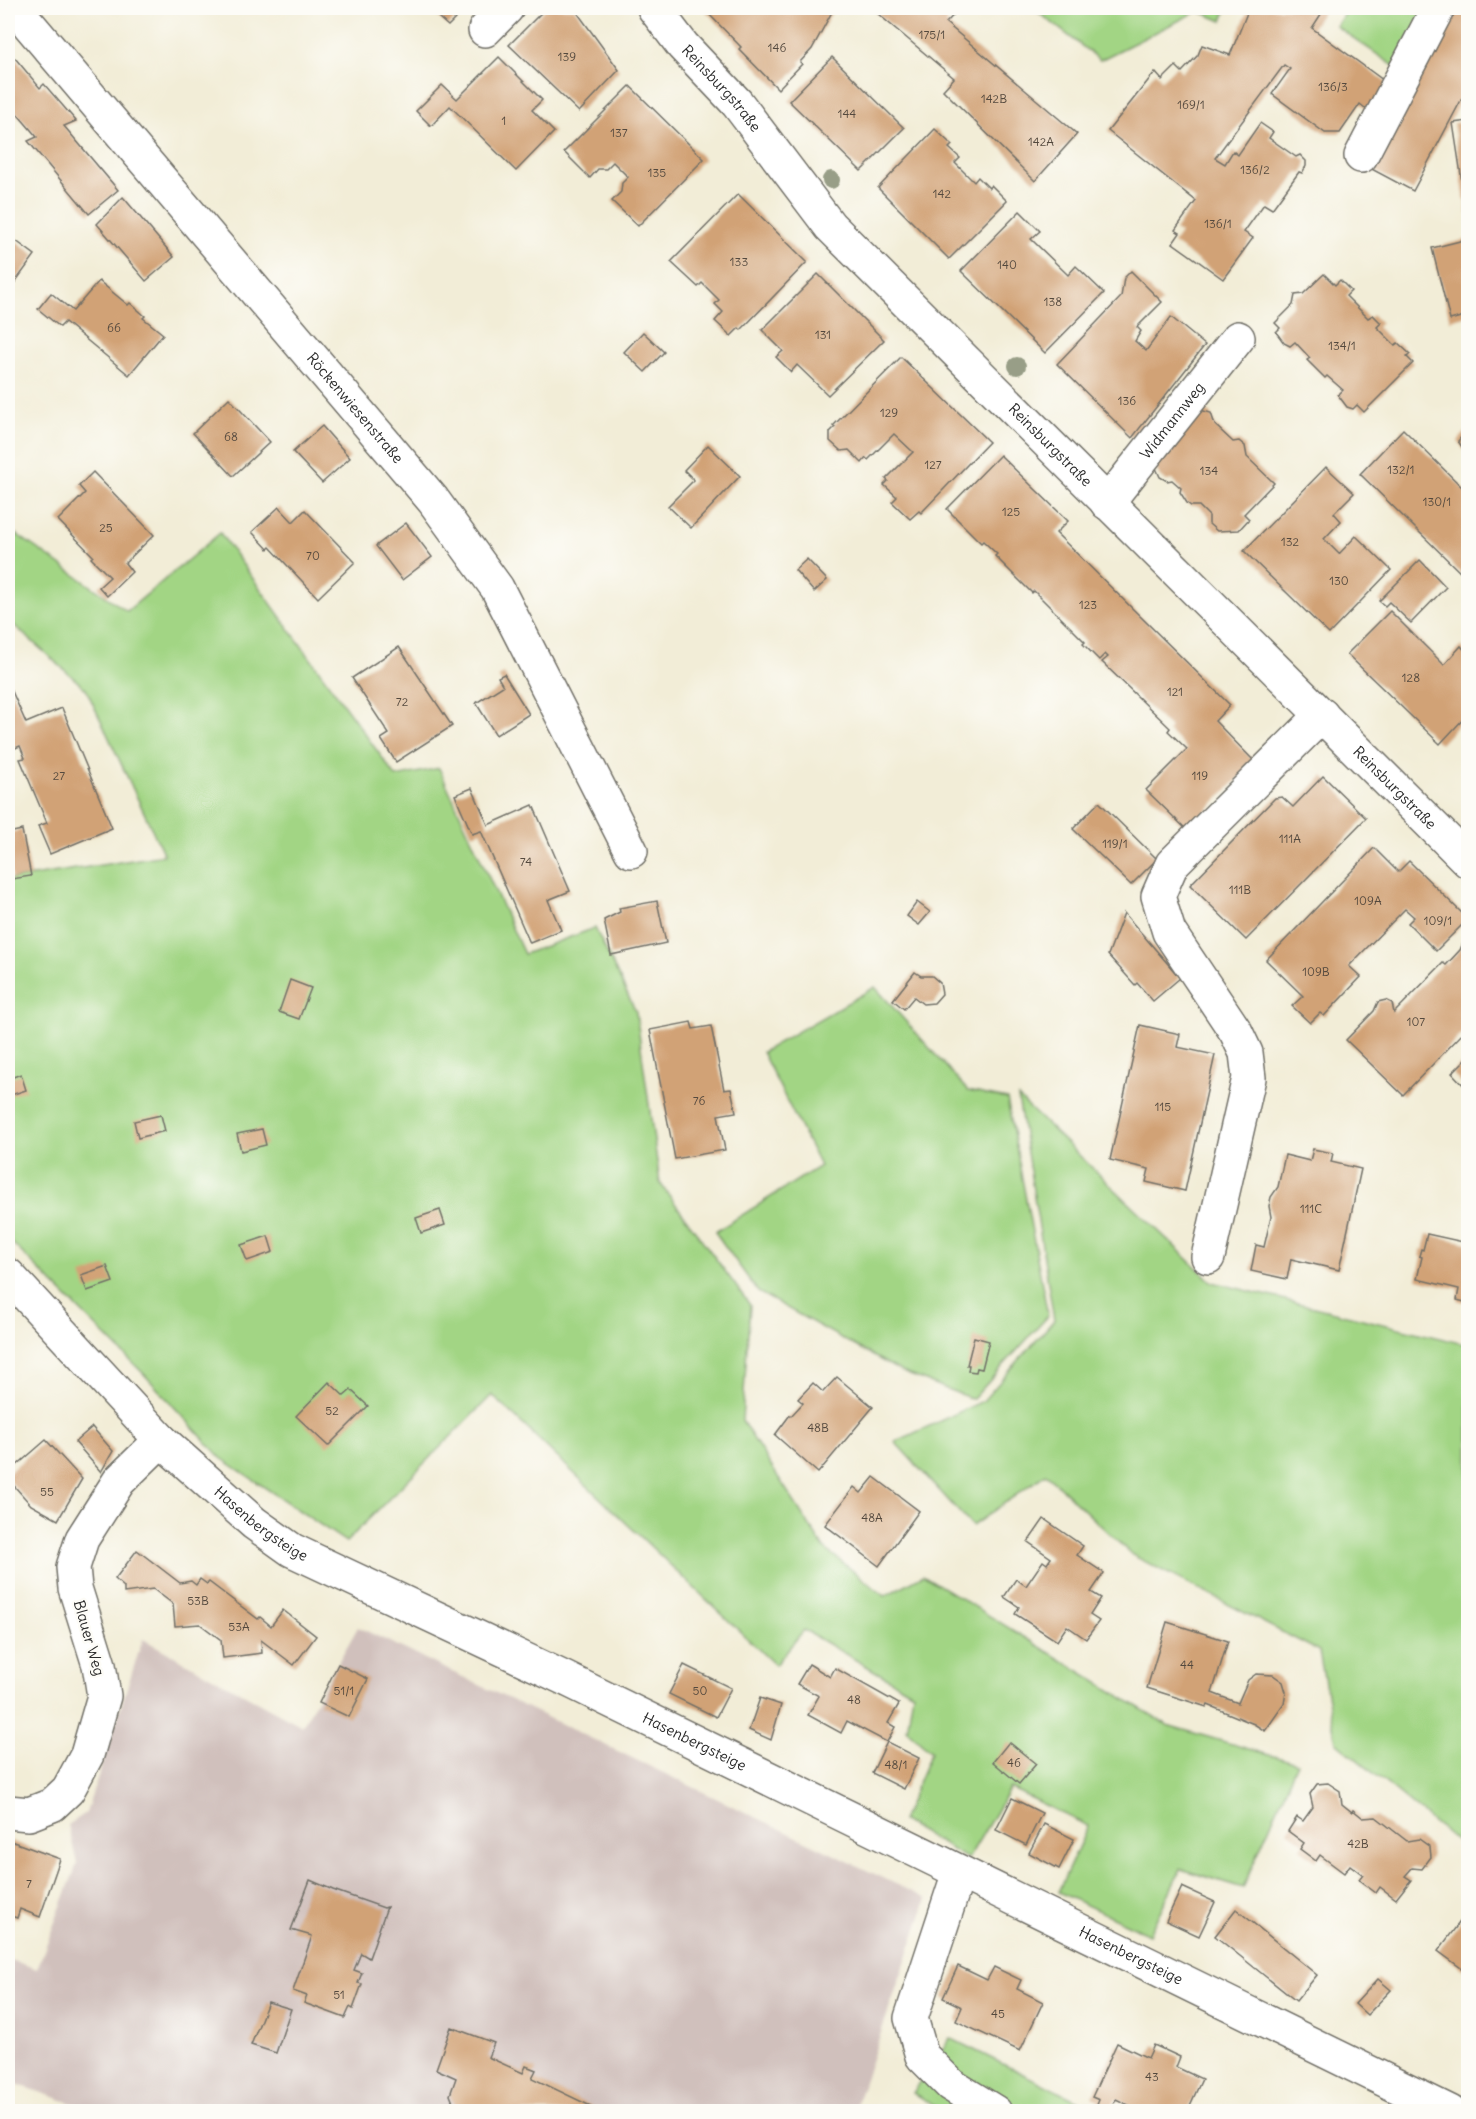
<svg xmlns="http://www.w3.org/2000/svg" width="1476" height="2119" viewBox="0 0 1476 2119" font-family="Delius,sans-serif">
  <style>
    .industrial { fill: #d0c0bc }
    .green { fill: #a2d584; stroke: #668058; stroke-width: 1.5 }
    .building { fill: #d1a276 }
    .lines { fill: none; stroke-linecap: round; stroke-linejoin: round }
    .minor-casing { stroke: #716f67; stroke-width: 36 }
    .minor { stroke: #fff; stroke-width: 33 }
    .tree { fill: #989e87 }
    .labels { text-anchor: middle; stroke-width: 5; stroke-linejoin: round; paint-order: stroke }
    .number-label { font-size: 12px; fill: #54493e }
    .street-label { font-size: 15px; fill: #2b2b2b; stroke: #fdfcf7 }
  </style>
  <rect width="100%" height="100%" fill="#fdfcf7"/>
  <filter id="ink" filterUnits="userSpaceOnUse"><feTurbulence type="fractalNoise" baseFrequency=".0167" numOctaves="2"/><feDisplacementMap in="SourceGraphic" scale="12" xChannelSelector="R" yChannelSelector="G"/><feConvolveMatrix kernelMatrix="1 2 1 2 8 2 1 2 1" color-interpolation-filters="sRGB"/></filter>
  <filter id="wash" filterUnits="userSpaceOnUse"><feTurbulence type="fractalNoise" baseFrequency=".008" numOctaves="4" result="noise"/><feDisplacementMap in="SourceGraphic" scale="24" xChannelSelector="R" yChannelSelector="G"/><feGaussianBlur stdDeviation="1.35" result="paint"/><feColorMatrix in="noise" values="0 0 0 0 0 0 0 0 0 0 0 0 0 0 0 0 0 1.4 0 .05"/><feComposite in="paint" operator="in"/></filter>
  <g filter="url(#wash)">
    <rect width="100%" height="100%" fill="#f2edd7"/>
    <!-- industrial -->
    <path class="industrial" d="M358 1627 927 1899 854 2111H94L8 2081V1959L37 1969 77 1864 68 1825 86 1813 143 1639 302 1726Z"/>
    <!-- green -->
    <g class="green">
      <path d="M1033 8H1227L1222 21 1198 11 1100 60Z"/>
      <path d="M1348 8H1426L1394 66 1336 26Z"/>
      <path d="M220 533 396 777 439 768 524 954 595 928 636 1012 660 1183 750 1305 742 1421 824 1548 885 1596 923 1575 1167 1725 1297 1763 1243 1888 1181 1869 1149 1934 1058 1892 1088 1826 1010 1788 968 1859 902 1821 931 1752 907 1730 913 1693 804 1630 775 1665 492 1395 346 1542 221 1458 143 1373 8 1239V880L164 855 86 689 8 620V546L16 534 127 611Z"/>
      <path d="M875 987 968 1091 1007 1099 1048 1316 973 1399 902 1372 758 1292 715 1232 820 1166 762 1052Z"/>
      <path d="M1018 1097 1212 1282 1468 1345V1851L1336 1742 1319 1651 1132 1555 1046 1474 972 1526 895 1442 983 1401 1054 1320Z"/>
      <path d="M950 2038 1098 2111H942L913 2093Z"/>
    </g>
    <g id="blocks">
      <!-- building -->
      <g class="building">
        <path d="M428 8H466L448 26Z"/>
        <path d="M546 8H574L619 70 579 112 509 45Z"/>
        <path d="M703 8H834L812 49 800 62 802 64 778 89 739 49 741 47Z"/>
        <path d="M871 8H960L946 23 1077 134 1035 181 943 90 954 78Z"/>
        <path d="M1249 8H1325L1312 28 1391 86 1375 116 1360 104 1340 133H1325L1272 94 1290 69 1284 65 1215 158 1225 164 1233 151 1238 155 1260 123 1273 132 1269 138 1296 157 1300 155 1306 161V166L1302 173 1299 172 1272 209 1264 204 1244 232 1253 238 1223 279 1173 243 1180 233 1175 230 1196 201 1108 131 1155 72 1162 80 1176 66 1182 72 1198 55 1202 45 1230 55Z"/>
        <path d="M1449 8H1468V87L1413 191 1364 165Z"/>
        <path d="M499 57 542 100 532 110 554 132 516 171 450 106 431 126 416 111 442 85 457 99Z"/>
        <path d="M832 57 904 128 861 171 789 101Z"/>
        <path d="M15 58 40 88 44 84 76 121 64 126 118 190 89 214 28 141 37 137 8 103V65Z"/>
        <path d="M630 86 704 159 638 226 612 201 621 192 622 183 628 177 613 162 606 169H598L590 178 564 152Z"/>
        <path d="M1468 121V214H1467L1453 123Z"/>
        <path d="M935 129 952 145 949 148 960 158 955 163 974 182 978 177 989 188 991 185 1007 201 949 259 878 188Z"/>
        <path d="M738 194 807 262 741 330 739 328 731 336 715 321 723 312 715 304 719 300 702 283 698 287 671 262Z"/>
        <path d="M123 197 174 257 146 281 97 224Z"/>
        <path d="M1020 211 1040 231 1031 239 1068 275 1076 266 1104 293 1045 353 961 271Z"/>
        <path d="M8 235 35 255 8 292Z"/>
        <path d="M1468 239V315L1450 320 1432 248Z"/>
        <path d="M1131 271 1162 302 1137 327 1141 331 1135 341 1146 351 1171 317 1205 345 1132 438 1057 364 1121 297 1124 278Z"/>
        <path d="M818 274 884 340 828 395 797 365 791 372 776 357 783 351 762 330Z"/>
        <path d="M1324 274 1335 285 1340 280 1351 291 1346 296 1368 318 1373 315 1381 323 1377 327 1395 345 1398 343 1410 354 1407 357 1413 363 1364 412 1357 405 1353 409 1347 407 1338 395 1343 390 1327 376 1325 378 1307 360 1310 358 1295 342 1290 346 1284 343 1276 332 1280 328 1275 323 1293 305 1295 295 1303 294Z"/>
        <path d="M99 281 128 305 130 303 145 316 143 318 163 334 129 375 65 322 60 327 38 309 51 293 73 311Z"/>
        <path d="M643 332 664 352 645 372 624 352Z"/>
        <path d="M901 357 989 442 921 513 919 511 910 519 892 502 897 497 884 485 888 481 886 479 913 452 894 434 868 460 866 458 862 463 849 450 841 451 830 441V432L835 427 833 426Z"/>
        <path d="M229 398 270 442 233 476 193 433Z"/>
        <path d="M1200 410 1211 413 1215 425 1233 442 1239 441 1245 446 1247 457 1274 483 1244 514 1249 519 1239 530 1217 531 1209 524V516L1199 506H1191L1187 503 1180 492 1181 488 1172 480 1167 481 1160 477 1156 468 1155 462Z"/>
        <path d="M322 426 350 458 322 483 293 452Z"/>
        <path d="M1403 429 1468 493V580L1360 474Z"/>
        <path d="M1468 429V456L1458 441Z"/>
        <path d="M708 445 740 476 691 528 668 506 694 480 684 470Z"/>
        <path d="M1000 455 1068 521 1056 533 1230 705 1215 721 1255 762 1187 830 1146 790 1187 749 1168 731 1170 728 1102 662 1108 657 1105 654 1099 660 1083 644 1085 642 1034 591 1032 593 995 556 997 554 983 541 981 543 947 509Z"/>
        <path d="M1326 467 1354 493 1334 513 1341 521 1324 539 1339 554 1356 536 1391 570 1329 634 1244 551Z"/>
        <path d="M93 472 154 535 125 563 132 572 107 596 99 587 110 577 91 558 93 556 58 520 85 493 79 486Z"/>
        <path d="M279 507 293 522 305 510 355 562 318 598 270 547 268 549 252 532Z"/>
        <path d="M406 523 432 557 402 580 376 546Z"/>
        <path d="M807 559 827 580 814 592 795 570Z"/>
        <path d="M1420 560 1446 587 1411 623 1389 602 1385 606 1379 601Z"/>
        <path d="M1390 611 1444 665 1461 646 1468 654V714L1440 744 1347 654Z"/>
        <path d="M399 647 452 726 396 762 381 739 389 734 352 678Z"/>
        <path d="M504 674 529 714 496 735 476 703 503 686 498 677Z"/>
        <path d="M11 689 26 723 62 708 112 828 50 854 38 826 47 823 20 759 25 758 20 746 8 751V690Z"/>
        <path d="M1323 776 1366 818 1246 940 1190 885 1275 798 1282 797 1293 807Z"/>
        <path d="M472 788 488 825 533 805 570 891 548 900 561 930 530 943 481 831 472 834 455 795Z"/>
        <path d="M1099 802 1157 859 1131 885 1073 829Z"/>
        <path d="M22 830 31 876 12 879 8 854V833Z"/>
        <path d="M1374 848 1398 872 1409 861 1468 919 1436 951 1408 923 1414 917 1405 909 1349 966 1361 977 1324 1016 1320 1013 1310 1023 1292 1006 1303 996 1266 960Z"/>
        <path d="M657 901 666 943 611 955 604 920 620 912 619 908Z"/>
        <path d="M917 902 930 912 919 925 907 916Z"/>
        <path d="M1124 913 1180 978 1153 1001 1137 983 1135 985 1108 955Z"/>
        <path d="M1468 940V1032L1466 1030 1403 1095 1346 1040 1374 1011 1378 1002 1386 1000 1392 1003 1394 1013 1443 963 1446 965 1460 950 1463 943Z"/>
        <path d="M915 972 921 976H932L940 983 942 994 934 1003 923 1004 914 997 904 1009 893 1000Z"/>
        <path d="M290 980 311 988 299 1019 279 1012Z"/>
        <path d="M691 1022 693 1029 711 1026 724 1090 731 1089 736 1112 718 1115 725 1150 675 1159 650 1030Z"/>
        <path d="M1140 1025 1180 1034 1177 1047 1215 1055 1185 1191 1146 1182 1149 1169 1110 1160Z"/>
        <path d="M1468 1057V1090L1452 1073Z"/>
        <path d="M21 1074 26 1090 8 1096V1079Z"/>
        <path d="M161 1115 165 1131 138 1138 134 1121Z"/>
        <path d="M262 1129 266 1145 241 1151 237 1134Z"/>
        <path d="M1313 1149 1333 1153 1331 1162 1361 1169 1339 1270 1291 1259 1287 1279 1251 1271 1256 1245 1264 1247 1271 1217 1269 1206 1271 1197 1278 1187 1285 1155 1310 1161Z"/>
        <path d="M440 1210 445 1225 421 1233 416 1218Z"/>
        <path d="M1427 1234 1468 1243V1303L1457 1300 1459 1289 1417 1279 1422 1257 1419 1256 1421 1249 1423 1250Z"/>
        <path d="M268 1236 273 1252 247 1261 241 1245Z"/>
        <path d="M107 1266 113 1282 87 1291 81 1275Z"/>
        <path d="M974 1337 989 1341 982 1369 977 1368 976 1372 968 1371 969 1365H967Z"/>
        <path d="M837 1377 873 1407 818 1473 775 1435 790 1415 791 1416 803 1403 798 1399 813 1383 823 1392Z"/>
        <path d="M329 1382 344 1396 351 1390 368 1406 328 1446 296 1416Z"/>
        <path d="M92 1427 113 1451 101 1472 75 1442Z"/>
        <path d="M46 1440 82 1479 58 1520 31 1505 8 1479V1473Z"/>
        <path d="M874 1477 919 1511 879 1566 825 1525 854 1487 861 1493Z"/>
        <path d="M1044 1519 1083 1546 1077 1555 1104 1573 1091 1592 1101 1598 1090 1615 1099 1621 1086 1639 1067 1626 1057 1641 1015 1614 1019 1607 1004 1597 1016 1579 1026 1586 1043 1561 1047 1564 1051 1558 1028 1542Z"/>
        <path d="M137 1550 180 1583 191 1581 196 1585 200 1579 207 1584 209 1582 258 1619 260 1617 271 1626 283 1610 316 1636 294 1665 261 1640 262 1653 223 1658 221 1640 200 1624 175 1626 173 1604 153 1589 124 1593V1587L115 1579Z"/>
        <path d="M1167 1622 1228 1641 1212 1693 1238 1703 1248 1680 1256 1674 1273 1675 1283 1682 1286 1692 1284 1704 1265 1731 1254 1724 1208 1705 1207 1707 1147 1688Z"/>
        <path d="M338 1664 368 1679 349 1717 319 1703Z"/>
        <path d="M809 1664 830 1677 835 1668 899 1704 888 1723 895 1727 887 1742 919 1758 904 1789 872 1773 887 1742 847 1721 841 1733 808 1715 819 1696 797 1684Z"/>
        <path d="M684 1665 731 1688 716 1717 669 1694Z"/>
        <path d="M760 1698 781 1705 771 1740 749 1730Z"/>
        <path d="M1009 1742 1036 1764 1019 1784 993 1762Z"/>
        <path d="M1328 1783 1340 1791 1342 1804 1352 1812 1353 1810 1363 1818 1376 1817 1407 1841 1419 1839 1430 1847 1431 1857 1422 1869 1412 1868 1405 1876 1411 1880 1396 1899 1380 1887 1376 1893 1359 1880 1363 1875 1350 1865 1344 1873 1320 1855 1316 1861 1300 1849 1304 1843 1288 1831 1297 1817 1303 1821 1313 1807 1310 1794 1317 1784Z"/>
        <path d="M1012 1798 1042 1813 1026 1845 996 1830Z"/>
        <path d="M1044 1824 1074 1839 1059 1869 1029 1853Z"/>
        <path d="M8 1840 60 1859 40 1917 20 1909 17 1918 8 1915Z"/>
        <path d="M310 1880 333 1890 384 1908 387 1907 369 1958 361 1953 354 1970 362 1973 358 1983 362 1984 353 2009 350 2007 345 2018 304 2003 307 1996 293 1991 312 1936 291 1930Z"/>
        <path d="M1182 1887 1215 1902 1199 1936 1166 1921Z"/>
        <path d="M1236 1909 1317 1975 1296 2001 1215 1936Z"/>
        <path d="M1468 1911V1973L1438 1951Z"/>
        <path d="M958 1966 987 1980 994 1967 1021 1980 1017 1989 1043 2002 1020 2051 956 2021 962 2007 943 1998Z"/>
        <path d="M1378 1979 1391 1990 1367 2015 1355 2004Z"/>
        <path d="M268 2002 291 2009 276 2053 251 2045Z"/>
        <path d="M451 2027 494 2043 488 2057 523 2073 526 2066 536 2070 532 2078 603 2112H457L450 2095 456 2078 436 2069Z"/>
        <path d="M1117 2043 1148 2058 1154 2045 1180 2057 1176 2067 1202 2079 1187 2112H1143L1116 2099 1109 2112 1096 2107 1099 2100 1092 2097Z"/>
        <path d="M202 2105 226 2111V2112H200Z"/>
      </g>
    </g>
  </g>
  <g filter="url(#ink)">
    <use href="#blocks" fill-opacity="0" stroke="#716f67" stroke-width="1.5"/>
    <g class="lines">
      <defs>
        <g id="minor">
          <path id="s1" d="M15 8 433 500 497 588 631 851"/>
          <path id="s2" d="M654 8 683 46 737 103 830 226 1468 861"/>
          <path d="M485 30 507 8"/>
          <path d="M1361 156 1438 8"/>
          <path id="s3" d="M1107 503 1238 338"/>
          <path d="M1208 1257 1249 1078 1246 1053 1236 1032 1169 932 1158 896 1172 864 1322 715"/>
          <path id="s4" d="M8 1275 161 1440 254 1523 292 1550 564 1678 1450 2112"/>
          <path d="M8 1812 29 1814 52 1805 68 1790 87 1755 104 1696 99 1665 75 1588 73 1567 82 1539 119 1481 161 1440"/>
          <path d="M959 1872 911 2018 922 2056 951 2085 995 2112"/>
        </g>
      </defs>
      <!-- minor casing -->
      <use href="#minor" class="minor-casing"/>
      <!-- minor -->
      <use href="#minor" class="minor"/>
    </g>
    <!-- trees -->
    <g class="tree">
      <circle cx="831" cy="180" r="9"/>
      <circle cx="1017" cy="366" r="9"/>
    </g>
  </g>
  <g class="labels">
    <!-- number labels -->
    <g class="number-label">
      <text x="932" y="39">175/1</text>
      <text x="777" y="52">146</text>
      <text x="567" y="61">139</text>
      <text x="1333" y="91">136/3</text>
      <text x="994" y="103">142B</text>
      <text x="1191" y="109">169/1</text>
      <text x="847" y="118">144</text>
      <text x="504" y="125">1</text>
      <text x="619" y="137">137</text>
      <text x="1041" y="146">142A</text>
      <text x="1255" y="174">136/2</text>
      <text x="657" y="177">135</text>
      <text x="942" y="198">142</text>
      <text x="1218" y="228">136/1</text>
      <text x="739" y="266">133</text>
      <text x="1007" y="269">140</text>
      <text x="1053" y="306">138</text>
      <text x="114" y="332">66</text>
      <text x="823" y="339">131</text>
      <text x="1342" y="350">134/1</text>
      <text x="1127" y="405">136</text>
      <text x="889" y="417">129</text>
      <text x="231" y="441">68</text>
      <text x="933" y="469">127</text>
      <text x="1401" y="474">132/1</text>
      <text x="1209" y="475">134</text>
      <text x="1437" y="506">130/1</text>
      <text x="1011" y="516">125</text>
      <text x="106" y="532">25</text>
      <text x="1290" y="546">132</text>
      <text x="313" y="560">70</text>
      <text x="1339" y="585">130</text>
      <text x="1088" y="609">123</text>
      <text x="1411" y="682">128</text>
      <text x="1175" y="696">121</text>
      <text x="402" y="706">72</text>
      <text x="59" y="780">27</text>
      <text x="1200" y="780">119</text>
      <text x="1290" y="843">111A</text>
      <text x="1115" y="848">119/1</text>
      <text x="526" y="866">74</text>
      <text x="1240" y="894">111B</text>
      <text x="1368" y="905">109A</text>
      <text x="1438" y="925">109/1</text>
      <text x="1316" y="976">109B</text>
      <text x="1416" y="1026">107</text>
      <text x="699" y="1105">76</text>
      <text x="1163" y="1111">115</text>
      <text x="1311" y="1213">111C</text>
      <text x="332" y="1415">52</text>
      <text x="818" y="1432">48B</text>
      <text x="47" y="1496">55</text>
      <text x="872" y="1522">48A</text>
      <text x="198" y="1605">53B</text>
      <text x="239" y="1631">53A</text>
      <text x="1187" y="1669">44</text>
      <text x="344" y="1695">51/1</text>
      <text x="700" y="1695">50</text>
      <text x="854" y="1704">48</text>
      <text x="1014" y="1767">46</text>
      <text x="896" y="1769">48/1</text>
      <text x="1358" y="1848">42B</text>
      <text x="29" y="1888">7</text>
      <text x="339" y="1999">51</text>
      <text x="998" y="2018">45</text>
      <text x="1152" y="2081">43</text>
    </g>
    <!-- street labels -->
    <g class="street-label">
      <text dy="5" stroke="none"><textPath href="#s2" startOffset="105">Reinsburgstraße</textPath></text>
      <text dy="5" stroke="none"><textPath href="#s1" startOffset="525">Röckenwiesenstraße</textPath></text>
      <text dy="5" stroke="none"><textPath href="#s3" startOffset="105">Widmannweg</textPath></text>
      <text dy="5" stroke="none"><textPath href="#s2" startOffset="591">Reinsburgstraße</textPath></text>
      <text dy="5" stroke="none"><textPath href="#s2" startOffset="1077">Reinsburgstraße</textPath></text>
      <text dy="5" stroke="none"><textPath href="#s4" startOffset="356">Hasenbergsteige</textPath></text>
      <text transform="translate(89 1638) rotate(74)" y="5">Blauer Weg</text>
      <text dy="5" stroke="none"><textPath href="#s4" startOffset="842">Hasenbergsteige</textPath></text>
      <text dy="5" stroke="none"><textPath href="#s4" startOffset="1328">Hasenbergsteige</textPath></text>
    </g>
  </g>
  <!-- margin -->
  <rect width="1476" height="2119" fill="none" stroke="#fdfcf7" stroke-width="30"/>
</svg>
